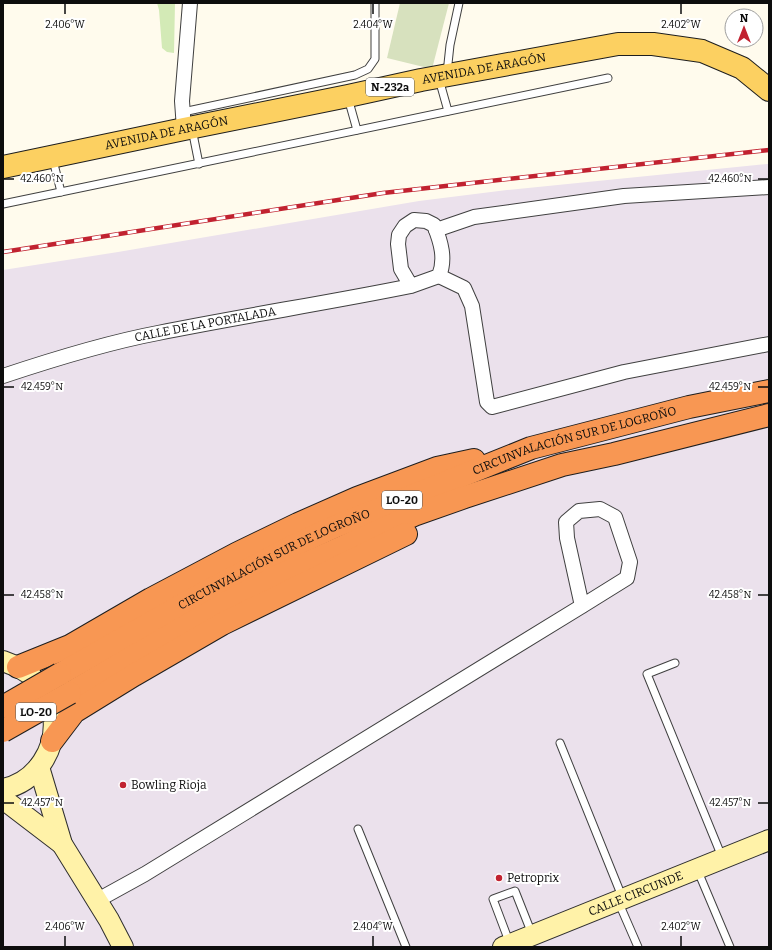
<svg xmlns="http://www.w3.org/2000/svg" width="772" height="950" viewBox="0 0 772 950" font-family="Bitter,serif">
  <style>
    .industrial { fill: #ebe1ec }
    .green { fill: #d3eab6 }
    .cemetery { fill: #d7e1be }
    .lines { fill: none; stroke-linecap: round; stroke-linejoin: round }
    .service-casing { stroke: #404040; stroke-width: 9 }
    .minor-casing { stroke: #404040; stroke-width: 16 }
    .secondary-casing { stroke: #2f2f2f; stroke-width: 22 }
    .primary-casing { stroke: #1e1e1e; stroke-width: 24 }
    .motorway-casing { stroke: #1e1e1e; stroke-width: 24 }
    .service { stroke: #fff; stroke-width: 7 }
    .minor { stroke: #fff; stroke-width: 14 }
    .secondary { stroke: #fff2a8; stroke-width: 20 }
    .primary { stroke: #fcd061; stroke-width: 22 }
    .motorway { stroke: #f89753; stroke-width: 22 }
    .rail-casing { stroke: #c12230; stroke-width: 4.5 }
    .rail { stroke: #fff; stroke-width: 3; stroke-dasharray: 9; stroke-linecap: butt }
    .motorway-bridge-casing { stroke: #1e1e1e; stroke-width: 24; stroke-linecap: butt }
    .motorway-bridge { stroke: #f89753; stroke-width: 22 }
    .ticks { fill: none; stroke: #0d0d0d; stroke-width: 1.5 }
    .poi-dot { fill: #c12230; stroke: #fff; stroke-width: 1.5 }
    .labels { text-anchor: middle; stroke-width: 4; stroke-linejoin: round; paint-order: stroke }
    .shield { fill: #fff; stroke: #565656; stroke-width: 1 }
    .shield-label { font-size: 11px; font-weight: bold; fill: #0d0d0d }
    .street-label { font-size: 12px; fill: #0d0d0d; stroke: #fff }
    .poi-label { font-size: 12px; fill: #0d0d0d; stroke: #fff; text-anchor: start }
    .ticks-label { font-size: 10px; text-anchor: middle; fill: #0d0d0d; stroke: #fff; stroke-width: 4; stroke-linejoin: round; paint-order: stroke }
  </style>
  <rect width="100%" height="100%" fill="#fffbed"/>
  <!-- industrial -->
  <path class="industrial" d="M767 164H769V947H3V270L118 252 419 201 507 190Z"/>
  <!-- green -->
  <path class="green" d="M157 3H175L174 53 167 52 162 48 159 10Z"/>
  <!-- cemetery -->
  <path class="cemetery" d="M400 3H449L432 69 387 58Z"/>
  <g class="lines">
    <defs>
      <g id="service">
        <path d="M447 73 450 45 459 3"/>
        <path d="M439 79 448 111"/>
        <path d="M348 98 357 130"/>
        <path d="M183 112 355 75 368 69 375 59V3"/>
        <path d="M192 129 199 164"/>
        <path d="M53 160 61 192"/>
        <path d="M3 204 608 78"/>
        <path d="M675 663 647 674 722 857"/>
        <path d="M560 743 623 899"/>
        <path d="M358 829 406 947"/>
        <path d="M697 869 730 947"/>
        <path d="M618 901 638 947"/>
        <path d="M510 944 493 899 515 891 532 934"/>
      </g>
      <g id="minor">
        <path d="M184 129 182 101 190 3"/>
        <path d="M436 230 474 217 624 196 769 187"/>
        <path d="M439 276 464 288 472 306 487 402 492 407 624 372 769 344"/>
        <path id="s1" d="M3 376C54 359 105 343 158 333 242 316 327 303 411 286L439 276C446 259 441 242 434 225L426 221 414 220 405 226 399 235 398 244 401 269 411 286"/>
        <path d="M96 901 145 874 582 606 627 578 630 562 615 517 600 509 579 511 566 522 567 538 582 606"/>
      </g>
      <g id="secondary">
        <path d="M3 661 18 667 31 675"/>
        <path d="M39 767 62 844 109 920 123 947"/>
        <path d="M3 789C37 782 58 748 53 714"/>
        <path d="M3 799 62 844"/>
        <path id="s2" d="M503 947 769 840"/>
      </g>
      <g id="primary">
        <path id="s3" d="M3 167 184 129 348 96 421 80 618 44H653L702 51 742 68 769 90"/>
      </g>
      <g id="motorway">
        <path d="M18 667 70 646 151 599 236 554 298 524 357 498 437 468 474 460"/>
        <path id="s4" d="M60 674 196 597 291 547 334 527 449 481 531 448 689 407 769 391"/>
        <path d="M70 693 236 597 282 574 414 515 465 497 562 465 614 454 769 415"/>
        <path d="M52 741 74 712 134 675 222 624 406 534"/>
      </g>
    </defs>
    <!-- service casing -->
    <use href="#service" class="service-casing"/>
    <!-- minor casing -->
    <use href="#minor" class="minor-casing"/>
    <!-- secondary casing -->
    <use href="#secondary" class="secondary-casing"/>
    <!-- primary casing -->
    <use href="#primary" class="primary-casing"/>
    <!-- motorway casing -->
    <use href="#motorway" class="motorway-casing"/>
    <!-- service -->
    <use href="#service" class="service"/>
    <!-- minor -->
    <use href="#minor" class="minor"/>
    <!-- secondary -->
    <use href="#secondary" class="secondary"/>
    <!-- primary -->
    <use href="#primary" class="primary"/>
    <!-- motorway -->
    <use href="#motorway" class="motorway"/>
    <defs>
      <path id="rail" d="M3 252 383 193 769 150"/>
    </defs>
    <!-- rail casing -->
    <use href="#rail" class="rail-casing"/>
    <!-- rail -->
    <use href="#rail" class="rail"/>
    <defs>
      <g id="motorway-bridge">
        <path d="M3 707 60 674"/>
        <path d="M3 731 70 693"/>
      </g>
    </defs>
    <!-- motorway-bridge casing -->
    <use href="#motorway-bridge" class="motorway-bridge-casing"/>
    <!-- motorway-bridge -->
    <use href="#motorway-bridge" class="motorway-bridge"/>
  </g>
  <!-- ticks -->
  <path class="ticks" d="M65 4V14M373 4V14M681 4V14M4 179H14M758 179H768M4 387H14M758 387H768M4 595H14M758 595H768M4 803H14M758 803H768M65 936V946M373 936V946M681 936V946"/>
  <!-- markers -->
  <g class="poi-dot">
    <circle cx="123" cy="785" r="4"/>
    <circle cx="499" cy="878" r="4"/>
  </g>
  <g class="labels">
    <!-- shield labels -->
    <g class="shield">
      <rect x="366" y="78" width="48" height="18" rx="3"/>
      <rect x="382" y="491" width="40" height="18" rx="3"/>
      <rect x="16" y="703" width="40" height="18" rx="3"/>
    </g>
    <g class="shield-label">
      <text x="390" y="91">N-232a</text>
      <text x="402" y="504">LO-20</text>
      <text x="36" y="716">LO-20</text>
    </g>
    <!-- street labels -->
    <g class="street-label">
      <text dy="4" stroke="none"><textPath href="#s3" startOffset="491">AVENIDA DE ARAGÓN</textPath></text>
      <text dy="4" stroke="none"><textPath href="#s3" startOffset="167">AVENIDA DE ARAGÓN</textPath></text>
      <text dy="4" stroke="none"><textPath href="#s1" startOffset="209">CALLE DE LA PORTALADA</textPath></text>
      <text dy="4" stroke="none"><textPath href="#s4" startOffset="567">CIRCUNVALACIÓN SUR DE LOGROÑO</textPath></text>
      <text dy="4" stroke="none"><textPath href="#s4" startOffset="243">CIRCUNVALACIÓN SUR DE LOGROÑO</textPath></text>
      <text dy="4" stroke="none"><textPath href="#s2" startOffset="143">CALLE CIRCUNDE</textPath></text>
    </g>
    <!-- poi labels -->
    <g class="poi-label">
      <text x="131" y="789">Bowling Rioja</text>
      <text x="507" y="882">Petroprix</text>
    </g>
  </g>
  <g class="ticks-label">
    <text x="65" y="28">2.406°W</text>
    <text x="373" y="28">2.404°W</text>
    <text x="681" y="28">2.402°W</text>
    <text x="42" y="182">42.460°N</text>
    <text x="730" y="182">42.460°N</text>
    <text x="42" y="390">42.459°N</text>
    <text x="730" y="390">42.459°N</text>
    <text x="42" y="598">42.458°N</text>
    <text x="730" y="598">42.458°N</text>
    <text x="42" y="806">42.457°N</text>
    <text x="730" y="806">42.457°N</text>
    <text x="65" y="930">2.406°W</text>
    <text x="373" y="930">2.404°W</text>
    <text x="681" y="930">2.402°W</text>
  </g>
  <!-- border -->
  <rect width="772" height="950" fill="none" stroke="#0d0d0d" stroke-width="8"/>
  <!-- north arrow -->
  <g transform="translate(744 28)"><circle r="19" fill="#ffffff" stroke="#9e9e9e"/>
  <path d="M0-3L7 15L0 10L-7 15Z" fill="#c12230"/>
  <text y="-6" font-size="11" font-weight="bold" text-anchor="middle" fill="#0d0d0d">N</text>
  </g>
</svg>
